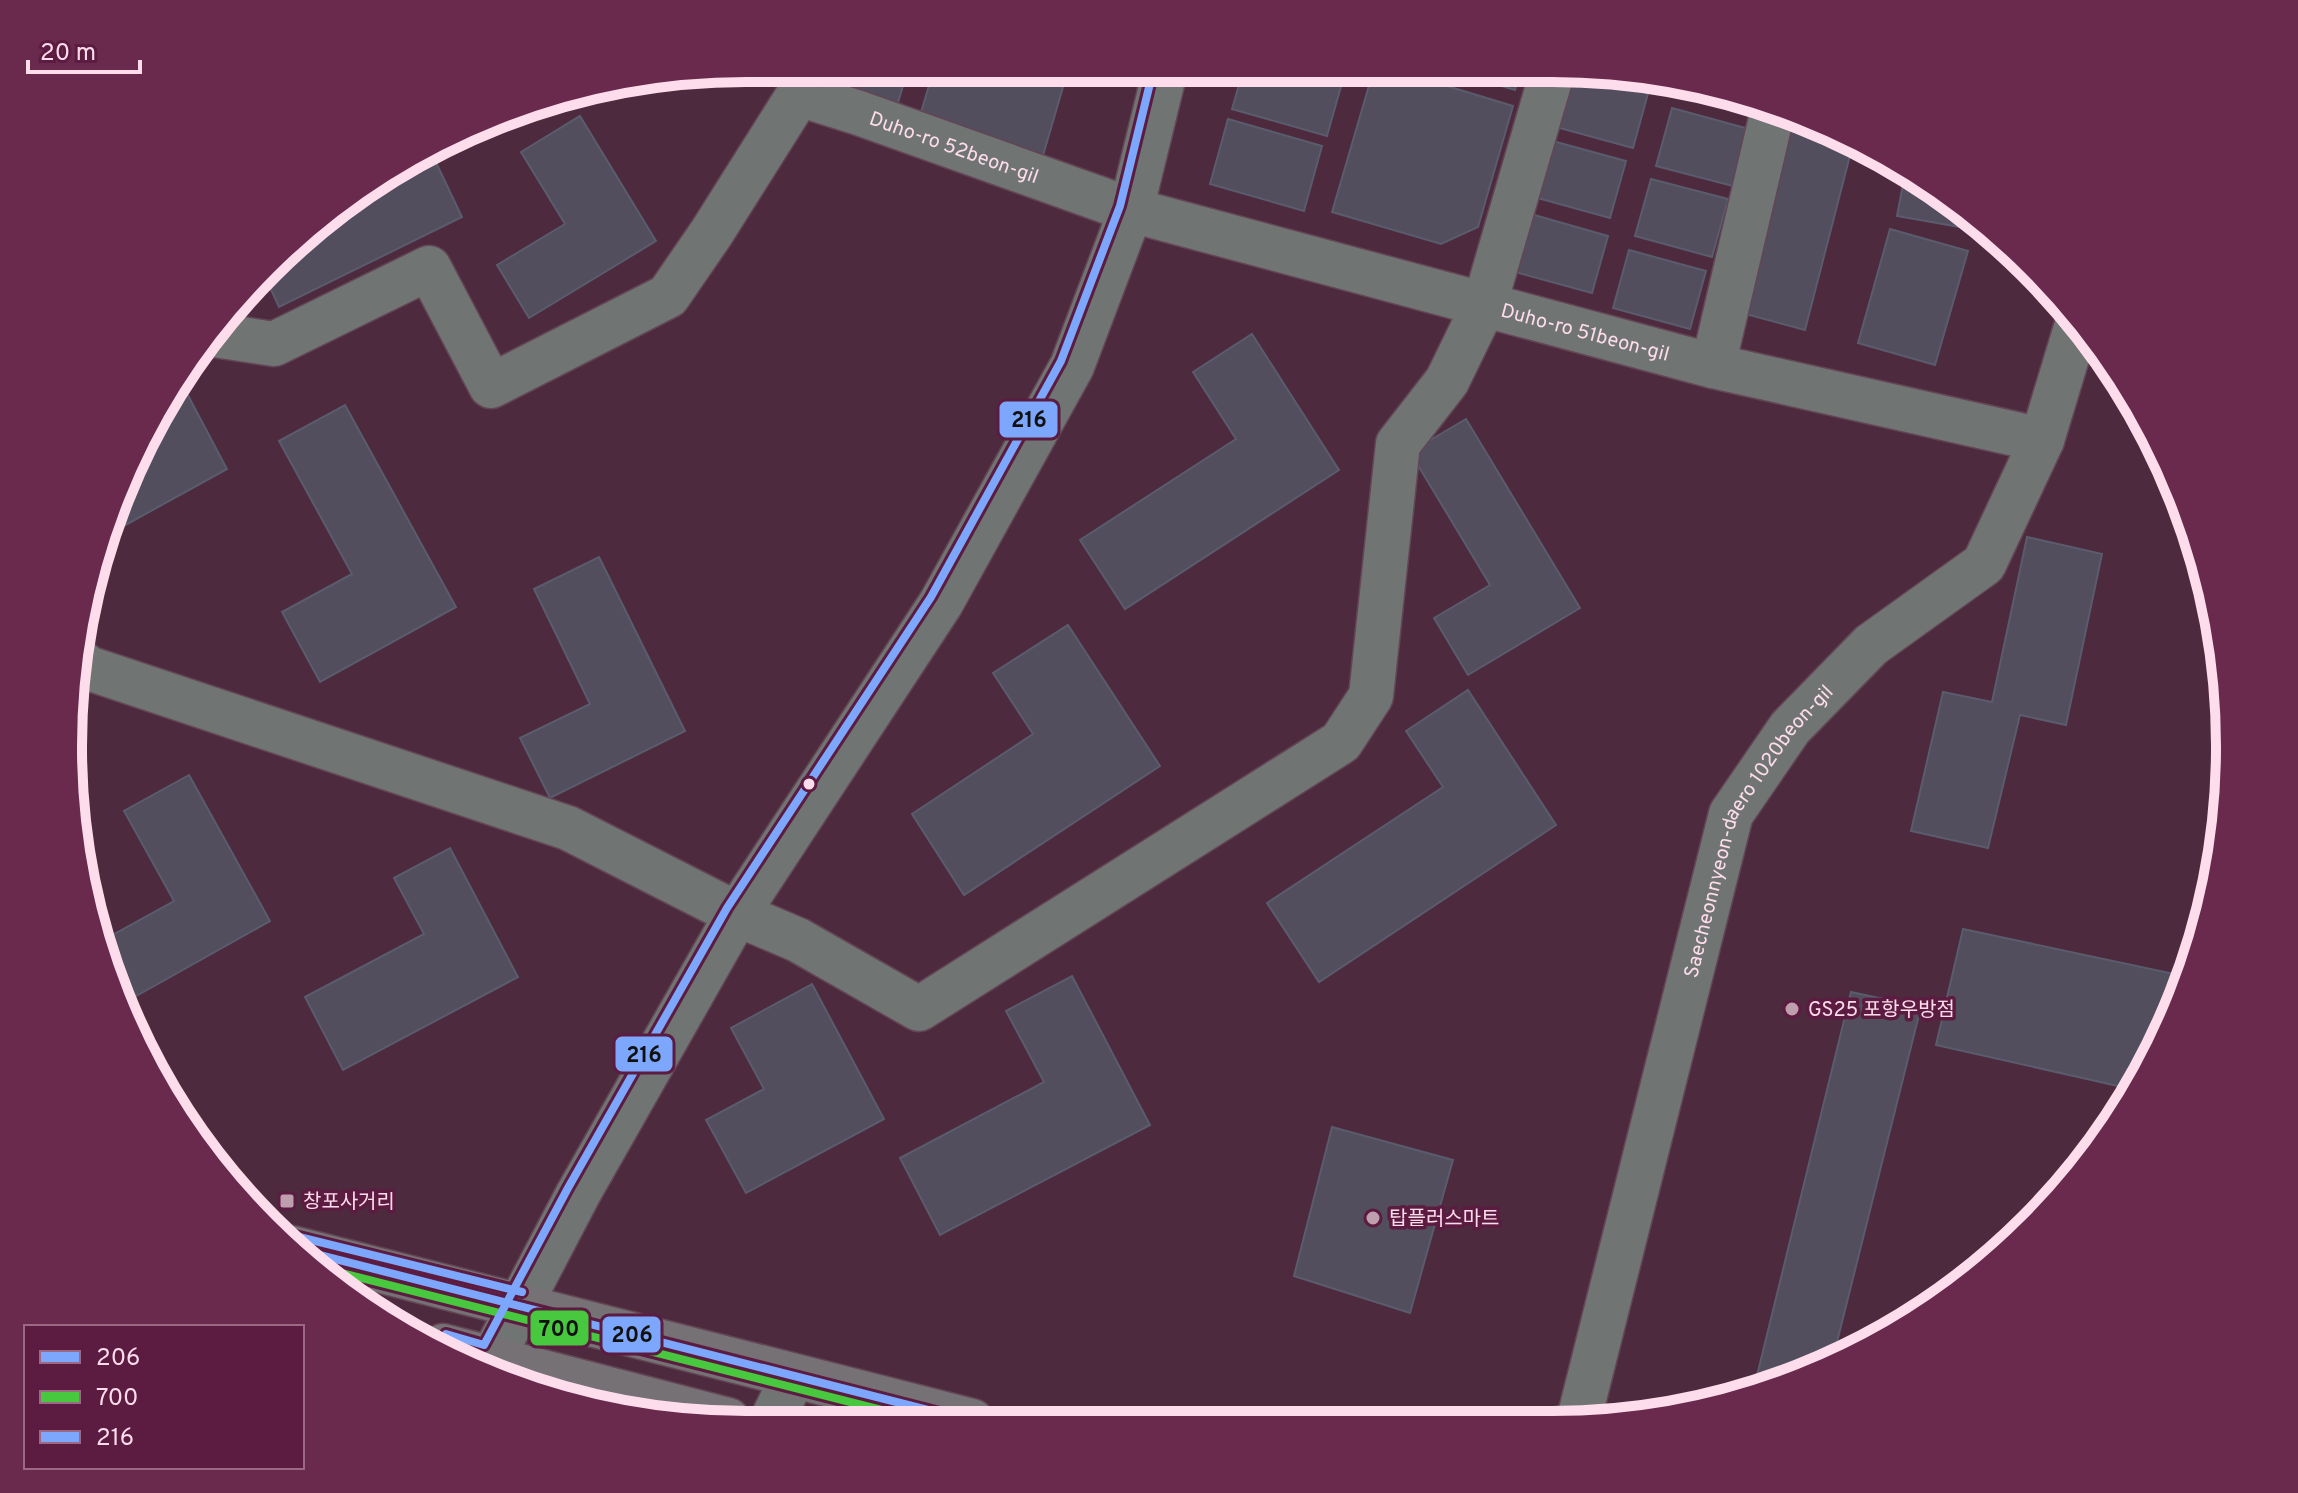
<svg xmlns="http://www.w3.org/2000/svg" width="2298" height="1493" viewBox="0 0 2298 1493" font-family="Overpass,'Noto Sans KR',sans-serif">
  <style>
    .building { fill: #524e5d; stroke: #5a5c6d; stroke-width: 2 }
    .lines { fill: none; stroke-linecap: round; stroke-linejoin: round }
    .minor-casing { stroke: #634655; stroke-width: 47 }
    .major-casing { stroke: #634655; stroke-width: 47 }
    .minor { stroke: #707473; stroke-width: 44 }
    .major { stroke: #767175; stroke-width: 44 }
    .bus-1-casing { stroke: #5c1b40; stroke-width: 14 }
    .bus-2-casing { stroke: #5c1b40; stroke-width: 14 }
    .bus-3-casing { stroke: #5c1b40; stroke-width: 14 }
    .bus-1 { stroke: #7da6fd; stroke-width: 8 }
    .bus-2 { stroke: #47c83e; stroke-width: 8 }
    .bus-3 { stroke: #7da6fd; stroke-width: 8 }
    .bus-dot { fill: #fddceb; stroke: #5c1b40; stroke-width: 3 }
    .poi-dot { fill: #bf9eae; stroke: #5c1b40; stroke-width: 3 }
    .labels { text-anchor: middle; stroke-width: 7; stroke-linejoin: round; paint-order: stroke }
    .street-label { font-size: 20px; fill: #fddceb; stroke: #5c1b40 }
    .poi-label { font-size: 20px; fill: #fddceb; stroke: #5c1b40; text-anchor: start }
    .rim { fill: none; stroke: #fddceb; stroke-width: 10 }
    .line-badge { stroke: #5c1b40; stroke-width: 3 }
    .pale-badge-label { font-size: 22px; text-anchor: middle; font-weight: bold; fill: #111 }
  </style>
  <rect width="100%" height="100%" fill="#4d2a3e"/>
  <!-- building -->
  <g class="building">
    <path d="M827 69H908L897 106 823 85Z"/>
    <path d="M934 69 1068 70 1039 169 915 132Z"/>
    <path d="M1243 71 1345 72 1327 136 1232 109Z"/>
    <path d="M1373 72H1401L1513 106 1478 227 1441 244 1332 212Z"/>
    <path d="M1458 73H1520L1515 90Z"/>
    <path d="M1571 73 1587 74 1649 90 1633 148 1556 127Z"/>
    <path d="M1681 86 1758 109 1756 114 1679 93Z"/>
    <path d="M1672 108 1749 129 1733 186 1656 166Z"/>
    <path d="M580 116 656 241 529 318 497 265 565 224 521 152Z"/>
    <path d="M1782 118 1854 140 1805 330 1731 310Z"/>
    <path d="M1228 119 1322 146 1304 211 1210 184Z"/>
    <path d="M1549 140 1626 161 1610 218 1534 197Z"/>
    <path d="M431 152 462 217 279 307 266 279 349 202 371 190 369 183Z"/>
    <path d="M1905 174 1973 219 1971 229 1897 216Z"/>
    <path d="M1651 179 1728 199 1712 257 1635 236Z"/>
    <path d="M1531 214 1608 236 1592 293 1515 272Z"/>
    <path d="M1890 229 1968 251 1935 365 1858 343Z"/>
    <path d="M1629 250 1706 271 1690 329 1613 308Z"/>
    <path d="M1252 334 1339 470 1125 609 1080 540 1236 439 1193 372Z"/>
    <path d="M182 384 227 469 102 538 104 528Z"/>
    <path d="M345 405 456 607 320 682 282 612 352 574 279 441Z"/>
    <path d="M1466 419 1580 608 1468 675 1434 618 1490 585 1410 452Z"/>
    <path d="M2027 537 2102 554 2066 725 2020 715 1988 848 1911 831 1943 692 1992 702Z"/>
    <path d="M599 557 685 731 550 798 520 738 590 704 534 589Z"/>
    <path d="M1068 625 1160 766 964 895 912 814 1033 734 993 673Z"/>
    <path d="M1468 690 1556 825 1319 982 1267 903 1443 787 1406 731Z"/>
    <path d="M189 775 270 921 131 999 100 942 174 901 124 811Z"/>
    <path d="M450 848 518 977 343 1070 305 997 424 934 394 878Z"/>
    <path d="M1963 929 2188 977 2136 1090 1936 1045Z"/>
    <path d="M1072 976 1150 1125 940 1235 900 1158 1044 1082 1006 1011Z"/>
    <path d="M812 984 884 1119 746 1193 706 1120 764 1089 731 1028Z"/>
    <path d="M1851 992 1921 1007 1832 1362 1753 1392Z"/>
    <path d="M1332 1127 1453 1160 1410 1313 1294 1276Z"/>
  </g>
  <g class="lines">
    <defs>
      <g id="minor">
        <path id="s1" d="M800 68 799 94 859 113 1131 210 1713 366 2042 440"/>
        <path d="M208 334 274 344 429 268 491 386 668 296 712 232 799 94"/>
        <path d="M1713 366 1772 114"/>
        <path d="M78 660 88 668 568 828 737 914 798 940 919 1009 1341 742 1371 696 1398 444 1447 381 1485 303 1552 73"/>
        <path d="M485 1372 578 1194 737 914 941 603 1072 366 1131 210 1165 71"/>
        <path d="M772 1420 793 1377"/>
        <path id="s2" d="M1578 1423 1731 814 1790 728 1871 645 1984 564 2042 440 2078 321"/>
      </g>
      <g id="major">
        <path d="M292 1248 972 1421"/>
        <path d="M443 1346 728 1420"/>
      </g>
    </defs>
    <!-- minor casing -->
    <use href="#minor" class="minor-casing"/>
    <!-- major casing -->
    <use href="#major" class="major-casing"/>
    <!-- minor -->
    <use href="#minor" class="minor"/>
    <!-- major -->
    <use href="#major" class="major"/>
    <defs>
      <path id="bus-1" d="M292 1248 971 1421"/>
      <path id="bus-2" d="M314 1266 921 1420"/>
      <g id="bus-3">
        <path d="M295 1236 522 1292"/>
        <path d="M446 1334 484 1345 568 1188 727 908 931 597 1061 361 1120 206 1153 71"/>
      </g>
    </defs>
    <!-- bus-1 casing -->
    <use href="#bus-1" class="bus-1-casing"/>
    <!-- bus-2 casing -->
    <use href="#bus-2" class="bus-2-casing"/>
    <!-- bus-3 casing -->
    <use href="#bus-3" class="bus-3-casing"/>
    <!-- bus-1 -->
    <use href="#bus-1" class="bus-1"/>
    <!-- bus-2 -->
    <use href="#bus-2" class="bus-2"/>
    <!-- bus-3 -->
    <use href="#bus-3" class="bus-3"/>
  </g>
  <!-- markers -->
  <circle class="bus-dot" cx="809" cy="784" r="7"/>
  <g class="poi-dot">
    <circle cx="1792" cy="1009" r="8"/>
    <rect x="279" y="1193" width="16" height="16" rx="4"/>
    <circle cx="1373" cy="1218" r="8"/>
  </g>
  <g class="labels">
    <!-- street labels -->
    <g class="street-label">
      <text dy="7" stroke="none"><textPath href="#s1" startOffset="190">Duho-ro 52beon-gil</textPath></text>
      <text dy="7" stroke="none"><textPath href="#s1" startOffset="848">Duho-ro 51beon-gil</textPath></text>
      <text dy="7" stroke="none"><textPath href="#s2" startOffset="624">Saecheonnyeon-daero 1020beon-gil</textPath></text>
    </g>
    <!-- poi labels -->
    <g class="poi-label">
      <text x="1808" y="1016">GS25 포항우방점</text>
      <text x="303" y="1208">창포사거리</text>
      <text x="1389" y="1225">탑플러스마트</text>
    </g>
  </g>
  <!-- crop -->
  <path d="M0 0H2298V1493H0ZM746 82H1552A664 664 0 0 1 2216 746V747A664 664 0 0 1 1552 1411H746A664 664 0 0 1 82 747V746A664 664 0 0 1 746 82Z" fill="#692a4e" fill-rule="evenodd"/>
  <path class="rim" d="M746 82H1552A664 664 0 0 1 2216 746V747A664 664 0 0 1 1552 1411H746A664 664 0 0 1 82 747V746A664 664 0 0 1 746 82Z"/>
  <g class="line-badge">
    <rect x="998" y="400" width="61" height="39" rx="8" fill="#7da6fd"/>
    <rect x="614" y="1035" width="60" height="38" rx="8" fill="#7da6fd"/>
    <rect x="529" y="1309" width="61" height="38" rx="8" fill="#47c83e"/>
    <rect x="601" y="1315" width="61" height="39" rx="8" fill="#7da6fd"/>
  </g>
  <g class="pale-badge-label">
    <text x="1029" y="427">216</text>
    <text x="644" y="1062">216</text>
    <text x="559" y="1336">700</text>
    <text x="632" y="1342">206</text>
  </g>
  <!-- legend -->
  <rect x="24" y="1325" width="280" height="144" fill="#5c1b40" stroke="#9c6884" stroke-width="2"/>
  <rect x="40" y="1351" width="40" height="12" fill="#7da6fd" stroke="#9c6884" stroke-width="2"/>
  <text x="96" y="1365" font-size="24" fill="#fddceb">206</text>
  <rect x="40" y="1391" width="40" height="12" fill="#47c83e" stroke="#9c6884" stroke-width="2"/>
  <text x="96" y="1405" font-size="24" fill="#fddceb">700</text>
  <rect x="40" y="1431" width="40" height="12" fill="#7da6fd" stroke="#9c6884" stroke-width="2"/>
  <text x="96" y="1445" font-size="24" fill="#fddceb">216</text>
  <!-- scale -->
  <path d="M28 60v12h112v-12" fill="none" stroke="#fddceb" stroke-width="4"/>
  <text x="40" y="60" font-size="24" fill="#fddceb" stroke="#5c1b40" stroke-width="6" paint-order="stroke">20 m</text>
</svg>
